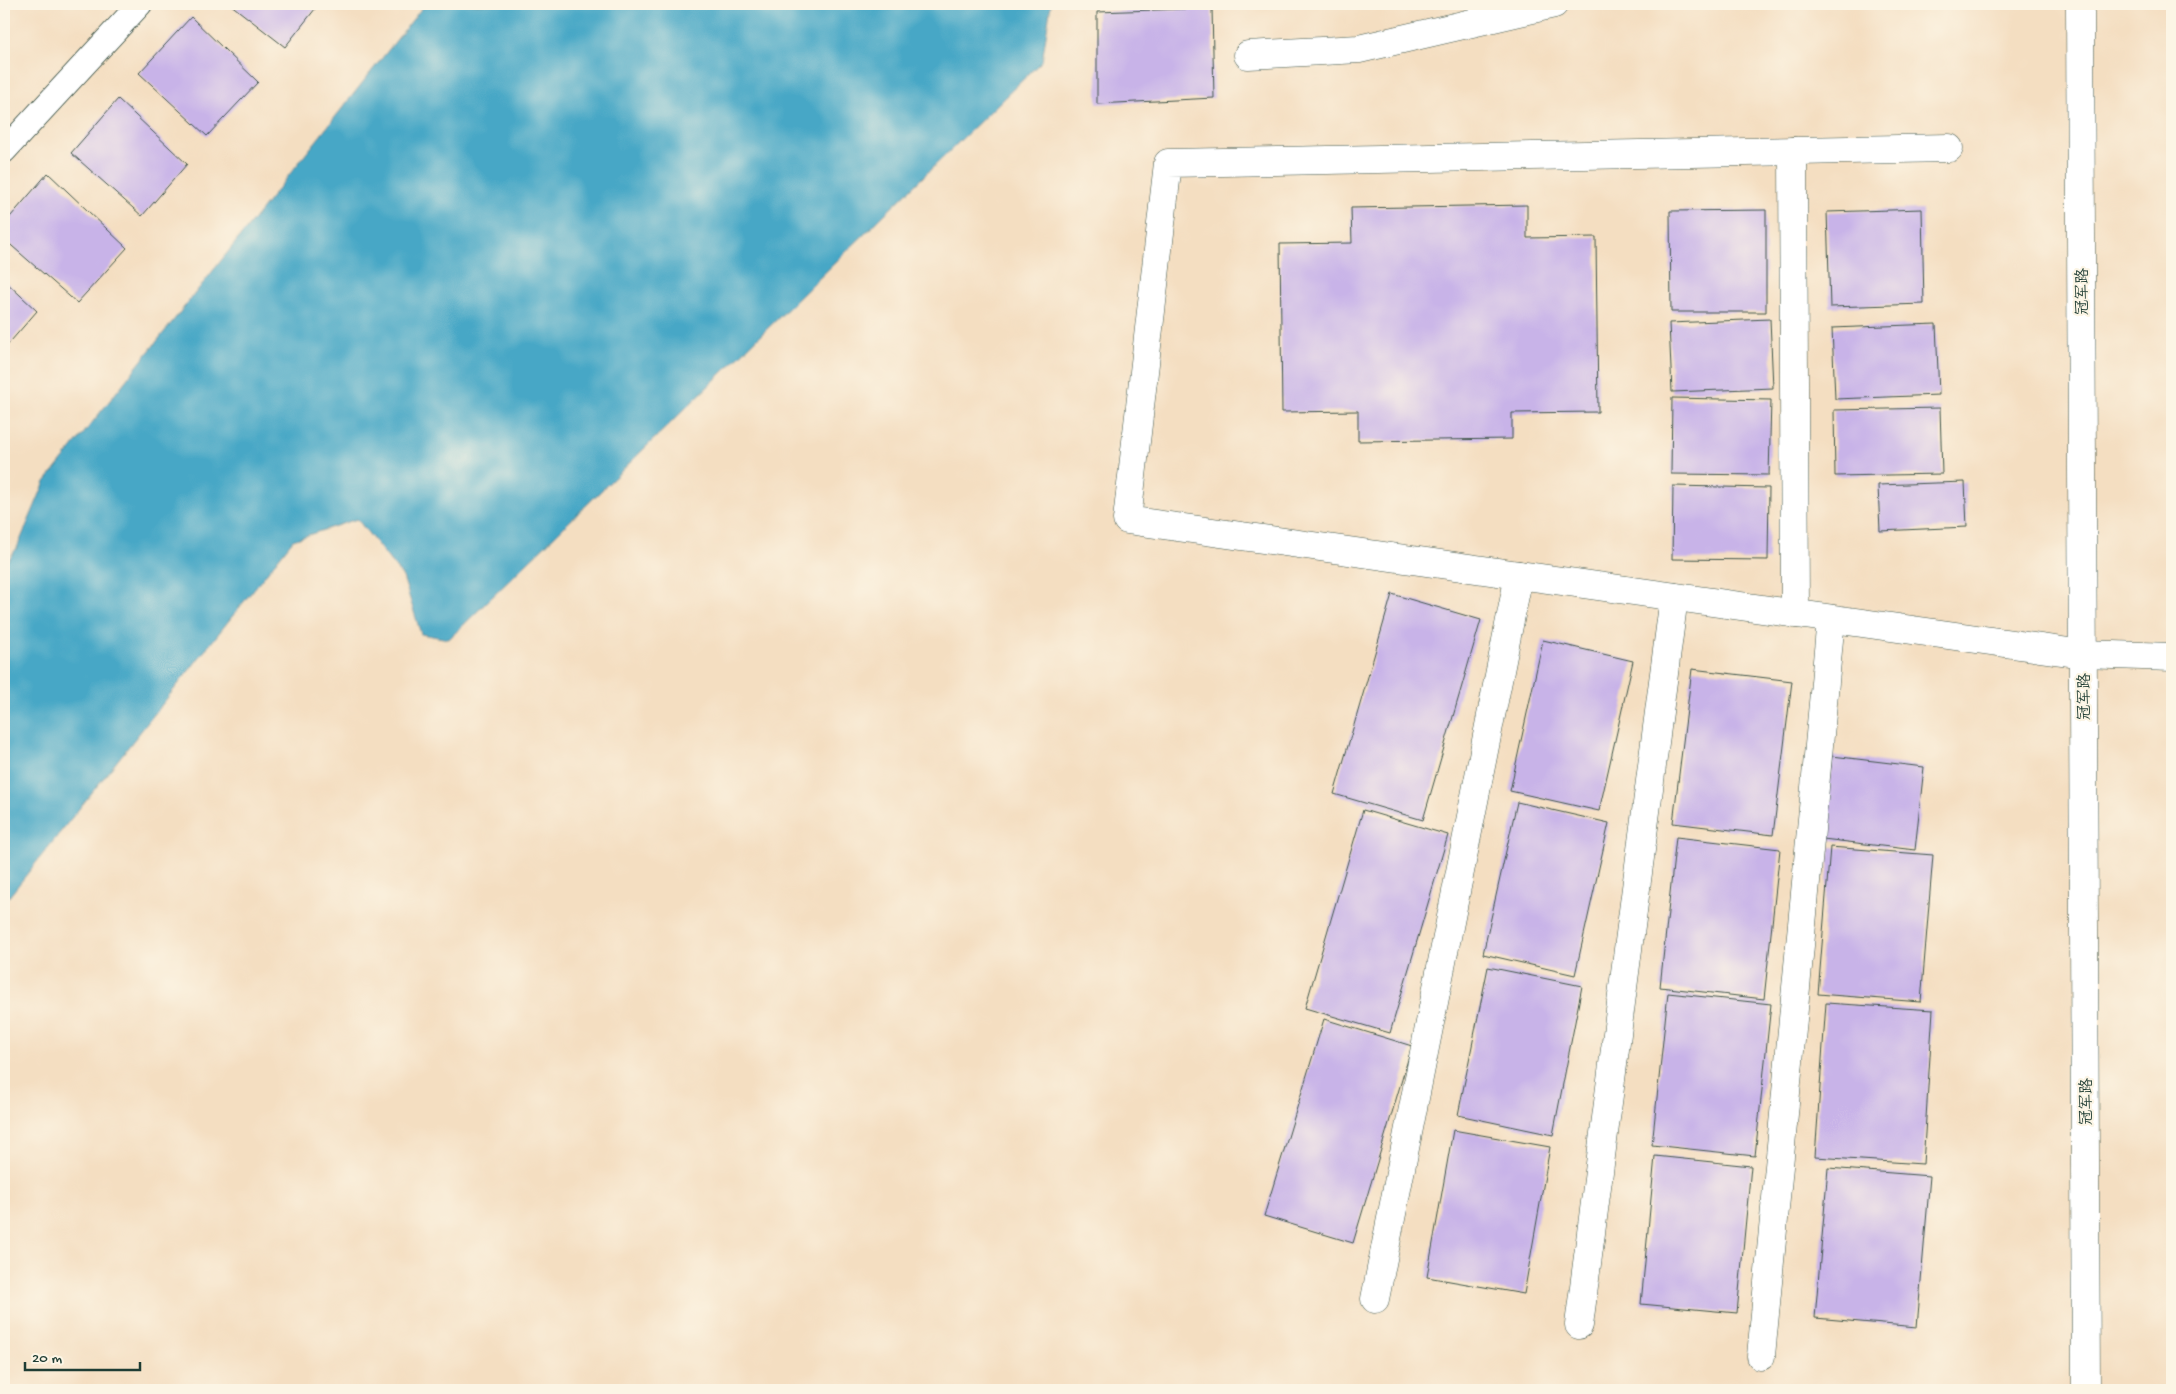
<svg xmlns="http://www.w3.org/2000/svg" width="2176" height="1394" viewBox="0 0 2176 1394" font-family="'Gochi Hand','LXGW WenKai TC',sans-serif">
  <style>
    .water { fill: #47a7c6; stroke: #33727d }
    .building { fill: #c8b3e8 }
    .lines { fill: none; stroke-linecap: round; stroke-linejoin: round }
    .service-casing { stroke: #3f5549; stroke-width: 26 }
    .minor-casing { stroke: #3f5549; stroke-width: 29 }
    .tertiary-casing { stroke: #3f5549; stroke-width: 29 }
    .service { stroke: #fff; stroke-width: 24 }
    .minor { stroke: #fff; stroke-width: 28 }
    .tertiary { stroke: #fff; stroke-width: 28 }
    .labels { text-anchor: middle; stroke-width: 4.5; stroke-linejoin: round; paint-order: stroke }
    .street-label { font-size: 16px; fill: #1f3d34; stroke: #fcf5e5 }
  </style>
  <rect width="100%" height="100%" fill="#fcf5e5"/>
  <filter id="ink" filterUnits="userSpaceOnUse"><feTurbulence type="fractalNoise" baseFrequency=".02" numOctaves="2"/><feDisplacementMap in="SourceGraphic" scale="10" xChannelSelector="R" yChannelSelector="G"/><feConvolveMatrix kernelMatrix="1 2 1 2 8 2 1 2 1" color-interpolation-filters="sRGB"/></filter>
  <filter id="wash" filterUnits="userSpaceOnUse"><feTurbulence type="fractalNoise" baseFrequency=".0096" numOctaves="4" result="noise"/><feDisplacementMap in="SourceGraphic" scale="20" xChannelSelector="R" yChannelSelector="G"/><feGaussianBlur stdDeviation="1.12" result="paint"/><feColorMatrix in="noise" values="0 0 0 0 0 0 0 0 0 0 0 0 0 0 0 0 0 1.4 0 .05"/><feComposite in="paint" operator="in"/></filter>
  <g filter="url(#wash)">
    <rect width="100%" height="100%" fill="#f4dec1"/>
    <!-- water -->
    <path class="water" d="M425 4H1051L1042 61 449 639 421 634 403 577 357 519 293 540 4 903V565L17 548 45 482Z"/>
    <g id="blocks">
      <!-- building -->
      <g class="building">
        <path d="M230 4H319L285 47Z"/>
        <path d="M1212 8 1214 98 1097 104V12Z"/>
        <path d="M191 17 258 82 207 136 139 73Z"/>
        <path d="M118 99 187 164 142 216 71 153Z"/>
        <path d="M48 173 127 248 77 303 4 239V224Z"/>
        <path d="M1527 205V238L1596 237 1598 412 1512 413V439L1358 441V411L1282 412 1280 244 1352 243 1351 208Z"/>
        <path d="M1922 209 1924 304 1830 307 1827 212Z"/>
        <path d="M1766 210V312H1671L1670 211Z"/>
        <path d="M4 280 37 311 4 349Z"/>
        <path d="M1770 319 1773 388 1672 392 1669 323Z"/>
        <path d="M1936 324 1939 395 1835 399 1832 328Z"/>
        <path d="M1672 398 1771 400 1769 475 1671 474Z"/>
        <path d="M1940 408 1942 474 1835 476 1834 410Z"/>
        <path d="M1965 482 1967 527 1880 531 1878 485Z"/>
        <path d="M1673 486 1769 488 1768 560 1672 559Z"/>
        <path d="M1392 594 1481 620 1423 820 1334 794Z"/>
        <path d="M1543 640 1633 661 1599 811 1510 791Z"/>
        <path d="M1692 669 1792 681 1773 835 1673 823Z"/>
        <path d="M1832 756 1924 767 1915 850 1823 839Z"/>
        <path d="M1517 802 1609 823 1575 975 1483 954Z"/>
        <path d="M1363 810 1448 835 1390 1033 1305 1008Z"/>
        <path d="M1676 837 1780 849 1764 999 1660 987Z"/>
        <path d="M1830 847 1933 855 1921 1002 1818 994Z"/>
        <path d="M1488 967 1582 986 1553 1135 1458 1115Z"/>
        <path d="M1668 993 1771 1004 1755 1156 1652 1145Z"/>
        <path d="M1826 1003 1933 1010 1923 1164 1815 1157Z"/>
        <path d="M1324 1019 1412 1046 1353 1243 1264 1216Z"/>
        <path d="M1453 1130 1550 1147 1524 1294 1427 1277Z"/>
        <path d="M1655 1156 1751 1166 1737 1313 1641 1304Z"/>
        <path d="M1828 1168 1930 1176 1917 1327 1815 1318Z"/>
      </g>
    </g>
  </g>
  <g filter="url(#ink)">
    <use href="#blocks" fill-opacity="0" stroke="#3f5549" stroke-width="1"/>
    <g class="lines">
      <defs>
        <path id="service" d="M4 151 140 4"/>
        <g id="minor">
          <path d="M1248 55 1359 49 1554 4"/>
          <path d="M1949 148 1168 163 1127 520 2083 654 2172 657"/>
          <path d="M1793 151 1795 614"/>
          <path d="M1375 1299 1519 575"/>
          <path d="M1579 1325 1674 597"/>
          <path d="M1761 1356 1831 619"/>
        </g>
        <path id="tertiary" d="M2080 4 2086 1390"/>
      </defs>
      <!-- service casing -->
      <use href="#service" class="service-casing"/>
      <!-- minor casing -->
      <use href="#minor" class="minor-casing"/>
      <!-- tertiary casing -->
      <use href="#tertiary" class="tertiary-casing"/>
      <!-- service -->
      <use href="#service" class="service"/>
      <!-- minor -->
      <use href="#minor" class="minor"/>
      <!-- tertiary -->
      <use href="#tertiary" class="tertiary"/>
    </g>
  </g>
  <g class="labels">
    <!-- street labels -->
    <g class="street-label">
      <text transform="translate(2081 292) rotate(-90)" y="6">冠军路</text>
      <text transform="translate(2083 697) rotate(-90)" y="6">冠军路</text>
      <text transform="translate(2085 1102) rotate(-90)" y="6">冠军路</text>
    </g>
  </g>
  <!-- margin -->
  <rect width="2176" height="1394" fill="none" stroke="#fcf5e5" stroke-width="20"/>
  <!-- scale -->
  <path d="M25 1362v8h115v-8" fill="none" stroke="#1f3d34" stroke-width="2.5"/>
  <text x="32" y="1362" font-size="15" fill="#1f3d34" stroke="#fcf5e5" stroke-width="4" paint-order="stroke">20 m</text>
</svg>
